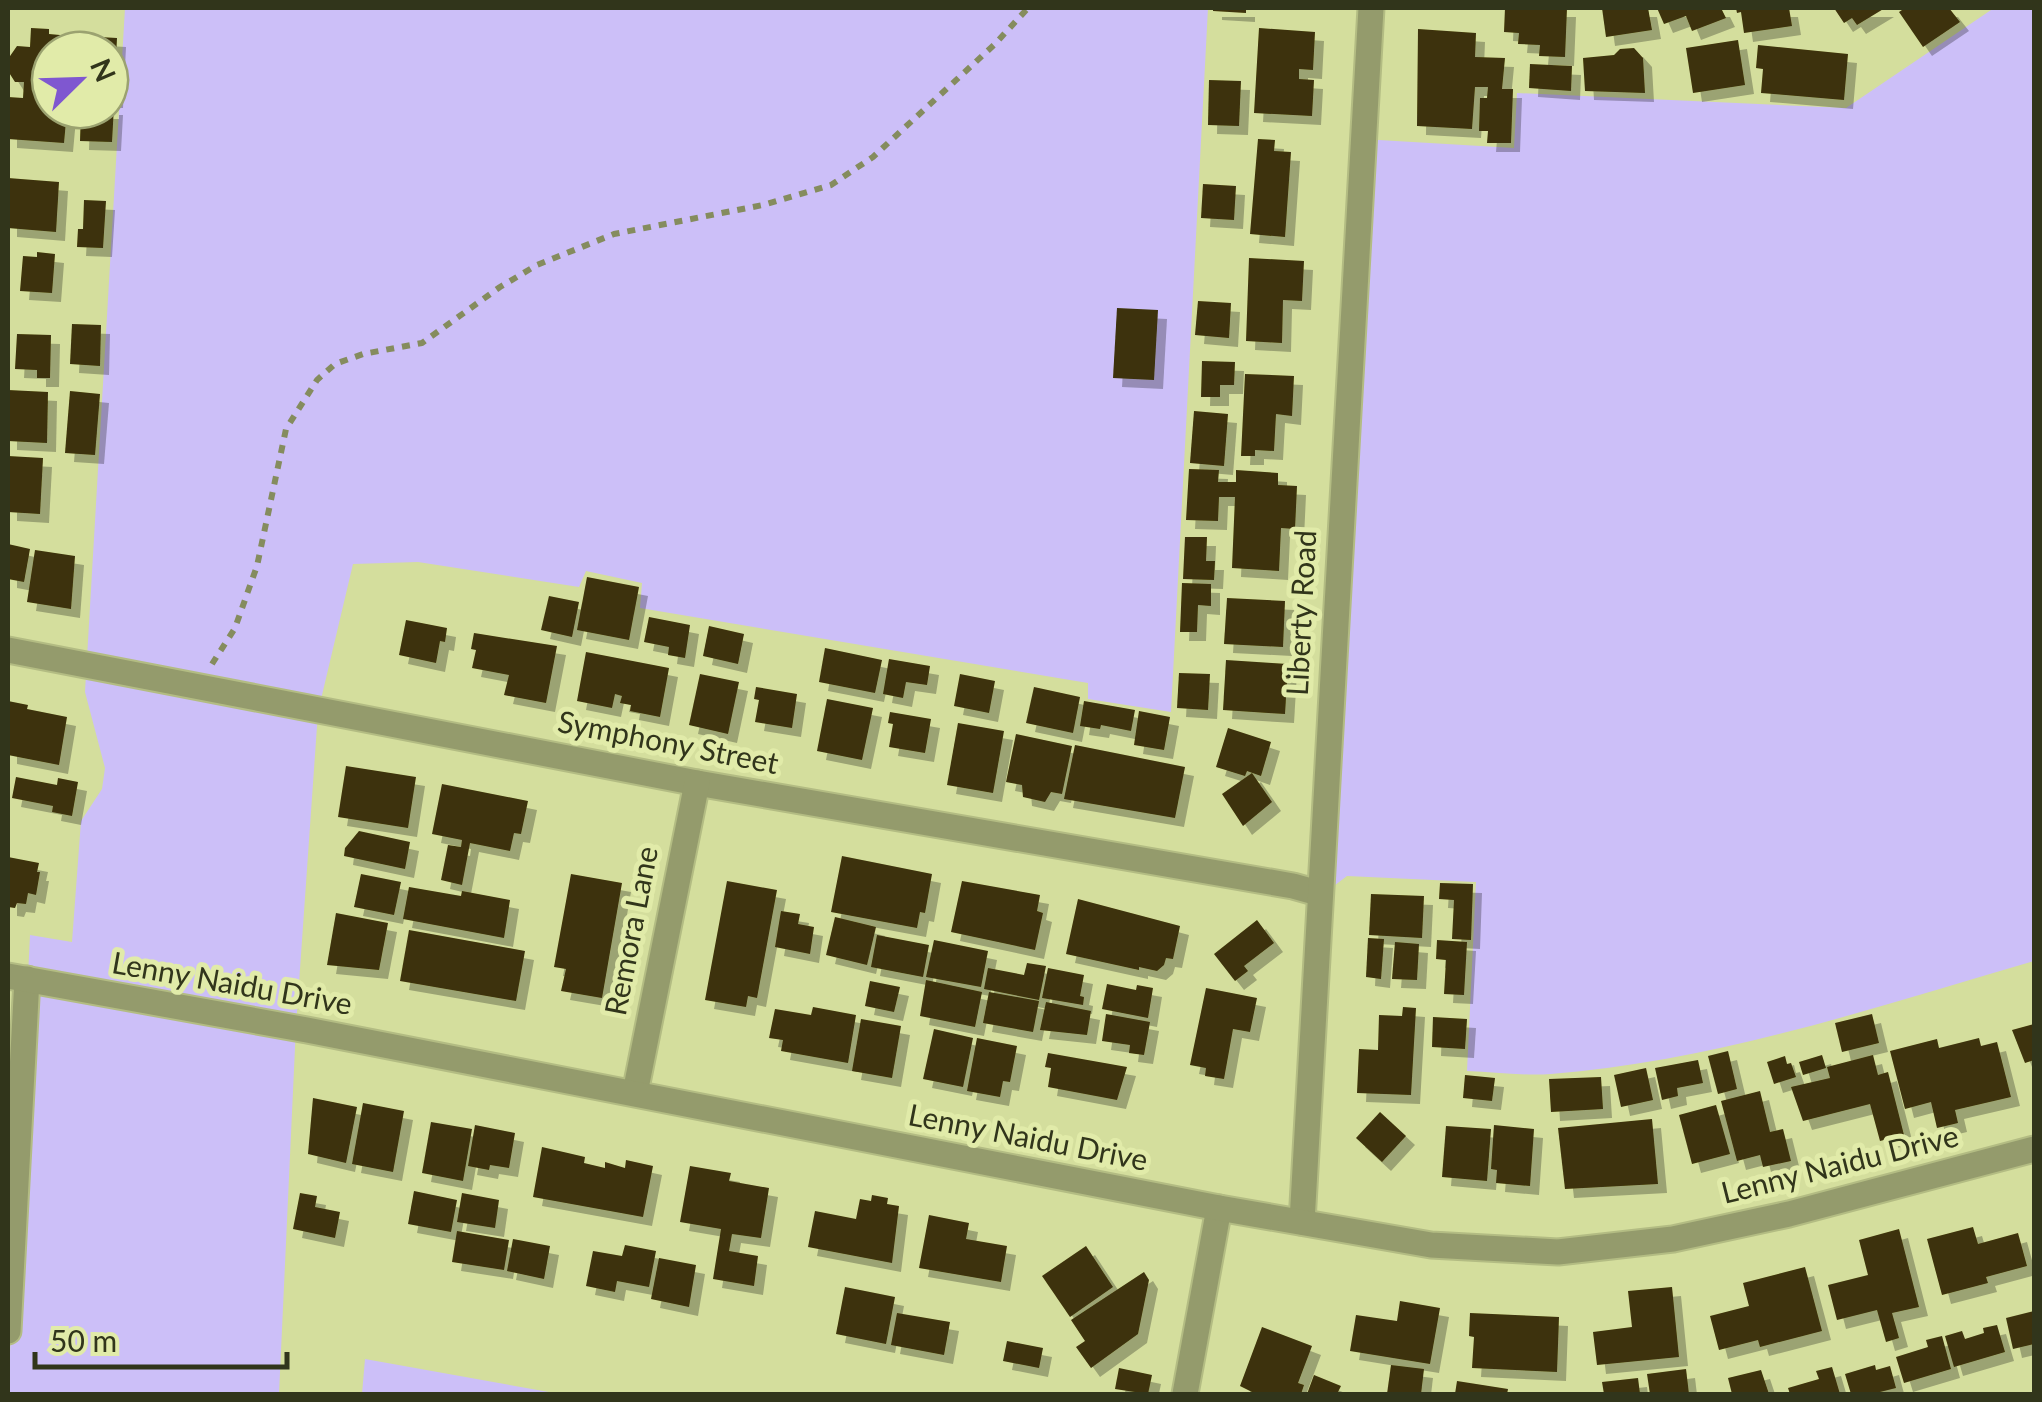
<svg xmlns="http://www.w3.org/2000/svg" width="2042" height="1402" viewBox="0 0 2042 1402" font-family="Lato,sans-serif">
  <style>
    .green { fill: #ccbff8 }
    .building { fill: #3c3208; filter: url(#shadow) }
    .lines { fill: none; stroke-linecap: round; stroke-linejoin: round }
    .minor-casing { stroke: #b3bc83; stroke-width: 29 }
    .tertiary-casing { stroke: #b3bc83; stroke-width: 29 }
    .path { stroke: #858c5e; stroke-width: 6; stroke-dasharray: 8 8; stroke-linecap: butt }
    .minor { stroke: #949b6c; stroke-width: 25 }
    .tertiary { stroke: #949b6c; stroke-width: 25 }
    .labels { text-anchor: middle; stroke-width: 10; stroke-linejoin: round; paint-order: stroke }
    .street-label { font-size: 30px; fill: #31351b; stroke: #e1eba9 }
  </style>
  <defs>
    <filter id="shadow"><feDropShadow dx="9" dy="9" stdDeviation="0" flood-color="#0004"/></filter>
  </defs>
  <rect width="100%" height="100%" fill="#d4de9d"/>
  <!-- green -->
  <g class="green">
    <path d="M125 8H1208L1171 712 1088 699V683L640 608 642 583 586 571 579 587 418 562 353 564 318 712 296 1026 279 1394H8L30 935 72 942 81 821 102 789 105 768 85 692Z"/>
    <path d="M1994 8H2034V961C1876 1007 1717 1061 1551 1074 1523 1076 1494 1072 1467 1071L1476 882 1347 876 1322 895 1362 139 1514 148 1517 93 1846 108Z"/>
    <path d="M365 1359 560 1394H362Z"/>
  </g>
  <!-- building -->
  <g class="building">
    <path d="M1213 8H1246V13L1213 11Z"/>
    <path d="M1505 8H1567L1565 57 1539 56 1540 45 1518 44 1519 33 1504 32Z"/>
    <path d="M1602 8H1648L1652 30 1606 37Z"/>
    <path d="M1657 8H1721L1726 18 1692 31 1686 16 1664 24Z"/>
    <path d="M1736 8H1789L1792 26 1744 33 1741 12 1737 13Z"/>
    <path d="M1834 8H1885L1857 25 1852 18 1844 23Z"/>
    <path d="M1905 8H1949L1960 22 1923 47 1899 12Z"/>
    <path d="M31 28 49 29V34L71 36 70 50H50V110H67L64 143 8 139V97L23 98 24 82H15L8 71V59L17 46 30 47Z"/>
    <path d="M1259 28 1315 32 1313 70 1299 69V79L1314 80 1312 116 1254 113Z"/>
    <path d="M1418 29 1476 33 1475 57 1505 58 1502 89H1513L1511 143H1487L1488 131H1479L1480 98H1487L1488 87H1475L1472 129 1417 126Z"/>
    <path d="M81 36 117 38 114 99H110V50H80Z"/>
    <path d="M1738 40 1745 85 1693 93 1686 48Z"/>
    <path d="M1758 45 1848 54 1844 100 1761 93 1763 69 1756 68Z"/>
    <path d="M1634 48 1643 58 1645 93 1585 91 1583 58 1614 55 1620 49Z"/>
    <path d="M1530 64 1572 66 1571 91 1529 88Z"/>
    <path d="M1209 80 1241 81 1239 126 1208 125Z"/>
    <path d="M110 106H114L112 142 80 141 81 110H110Z"/>
    <path d="M1258 139 1275 140 1274 151 1291 152 1285 237 1250 234Z"/>
    <path d="M8 178 59 182 56 232 8 228Z"/>
    <path d="M1203 184 1236 186 1234 220 1201 218Z"/>
    <path d="M84 200 106 201 103 248 77 247 78 229H83Z"/>
    <path d="M37 252 55 254 52 293 20 291 23 256 37 257Z"/>
    <path d="M1249 258 1304 261 1302 301 1283 300 1282 343 1246 341Z"/>
    <path d="M1198 301 1231 303 1229 338 1195 335Z"/>
    <path d="M1117 308 1158 310 1154 380 1113 378Z"/>
    <path d="M72 324 101 325 100 366 70 364Z"/>
    <path d="M17 334 51 335 50 378H37V370L15 369Z"/>
    <path d="M1202 361 1235 362 1234 385H1220V397H1201Z"/>
    <path d="M1245 374 1294 376 1292 416 1276 414 1274 451 1255 450V456H1241Z"/>
    <path d="M8 390 48 392 47 443 8 441Z"/>
    <path d="M70 391 100 394 95 455 65 453Z"/>
    <path d="M1194 411 1228 414 1224 466 1190 463Z"/>
    <path d="M8 456 43 458 40 514 8 512Z"/>
    <path d="M1189 469 1219 470 1218 482H1236V470L1278 473V485L1297 486 1295 529 1281 528 1279 571 1232 568 1235 497H1219L1218 521 1186 520Z"/>
    <path d="M1185 537H1207L1206 561H1215L1214 580 1183 579Z"/>
    <path d="M8 544 30 549 24 582 8 579Z"/>
    <path d="M35 550 75 556 71 609 27 602Z"/>
    <path d="M587 577 639 587 629 640 577 630Z"/>
    <path d="M1182 583 1211 584V606L1198 605 1197 632H1180Z"/>
    <path d="M549 596 579 602 572 637 541 630Z"/>
    <path d="M1227 598 1285 601 1283 647 1224 644Z"/>
    <path d="M649 617 690 625 685 658 668 655 669 647 644 642Z"/>
    <path d="M406 620 447 628 445 642 440 641 436 663 399 655Z"/>
    <path d="M709 626 744 634 738 664 703 656Z"/>
    <path d="M474 633 557 646 546 703 504 695 509 675 472 668 476 650 471 649Z"/>
    <path d="M825 648 882 660 875 693 819 682Z"/>
    <path d="M586 652 669 668 660 717 630 711 631 705 620 703 622 696 615 694 612 708 577 701Z"/>
    <path d="M889 659 930 666 927 685 906 682 903 698 883 694Z"/>
    <path d="M1226 660 1288 664 1285 714 1223 710Z"/>
    <path d="M1179 673 1210 674 1208 710 1177 708Z"/>
    <path d="M700 674 739 682 728 734 689 725Z"/>
    <path d="M960 674 995 681 989 713 954 706Z"/>
    <path d="M756 687 797 694 792 728 755 722 759 700 754 699Z"/>
    <path d="M1034 687 1080 697 1073 733 1026 723Z"/>
    <path d="M827 699 873 708 862 760 817 751Z"/>
    <path d="M8 701 28 705 27 709 67 717 59 765 8 755Z"/>
    <path d="M1084 701 1135 710 1131 731 1101 725 1100 729 1080 726Z"/>
    <path d="M1139 711 1170 717 1164 750 1134 745Z"/>
    <path d="M890 712 931 719 925 753 889 747 893 724 888 723Z"/>
    <path d="M958 723 1004 731 993 793 947 785Z"/>
    <path d="M1228 728 1271 742 1261 776 1247 771 1245 776 1216 767Z"/>
    <path d="M1016 734 1072 746 1062 794 1051 792 1045 802 1023 797 1022 785 1006 782Z"/>
    <path d="M1075 745 1185 767 1175 818 1064 799Z"/>
    <path d="M346 766 416 777 408 828 338 817Z"/>
    <path d="M1252 773 1272 802 1243 826 1222 794Z"/>
    <path d="M16 777 57 785 58 778 78 782 72 816 52 812 53 806 12 798Z"/>
    <path d="M442 784 528 801 521 834 514 833 510 851 470 843 462 885 441 880 448 845 461 847 462 840 432 834Z"/>
    <path d="M359 831 410 842 405 869 344 856 345 848Z"/>
    <path d="M842 856 932 874 925 913 920 912 917 928 831 912Z"/>
    <path d="M8 857 39 863 37 872H40L36 895 28 893 26 904 17 903 15 908 8 907Z"/>
    <path d="M361 874 401 882 394 915 354 907Z"/>
    <path d="M571 874 622 883 602 998 561 991 566 969 554 967Z"/>
    <path d="M727 881 777 890 757 998 748 996 746 1007 705 1000Z"/>
    <path d="M962 881 1040 895 1037 911 1043 913 1035 950 951 932Z"/>
    <path d="M1440 883 1473 884 1471 940 1452 939 1454 900 1439 899Z"/>
    <path d="M409 887 461 896 462 891 510 900 504 938 403 919Z"/>
    <path d="M1371 894 1424 896 1422 938 1369 935Z"/>
    <path d="M1078 899 1180 926 1173 959 1166 958 1164 965 1157 971 1139 967V970L1066 954Z"/>
    <path d="M781 911 800 914 798 924 814 927 810 954 775 947Z"/>
    <path d="M336 913 388 923 379 970 327 965Z"/>
    <path d="M835 917 876 927 867 965 826 955Z"/>
    <path d="M1257 920 1274 943 1244 966 1248 971 1235 981 1214 954Z"/>
    <path d="M409 930 525 951 516 1001 400 981Z"/>
    <path d="M877 935 929 945 923 977 871 967Z"/>
    <path d="M1368 938 1384 939 1381 979 1366 977Z"/>
    <path d="M934 940 988 951 981 987 926 977Z"/>
    <path d="M1437 940 1467 942 1464 995 1444 994 1446 960 1436 959Z"/>
    <path d="M1395 942 1419 944 1417 980 1392 979Z"/>
    <path d="M1027 963 1046 966 1039 1000 984 989 988 968 1024 975Z"/>
    <path d="M1048 968 1084 975 1080 996 1084 997 1083 1005 1042 998Z"/>
    <path d="M926 980 982 992 975 1027 920 1016Z"/>
    <path d="M870 981 900 987 894 1012 865 1006Z"/>
    <path d="M1107 984 1136 990 1137 985 1153 988 1148 1018 1102 1009Z"/>
    <path d="M1206 988 1257 998 1250 1032 1233 1029 1224 1079 1205 1076 1206 1068 1190 1065Z"/>
    <path d="M989 992 1039 1001 1033 1032 983 1023Z"/>
    <path d="M1046 1002 1091 1011 1087 1035 1040 1030Z"/>
    <path d="M813 1007 856 1015 848 1063 781 1051 783 1040 769 1038 775 1009 811 1015Z"/>
    <path d="M1403 1007 1416 1008 1411 1095 1357 1093 1359 1049 1378 1050 1379 1015 1402 1016Z"/>
    <path d="M1106 1014 1150 1022 1144 1055 1129 1053 1130 1045 1102 1041Z"/>
    <path d="M1872 1014 1879 1043 1842 1052 1835 1023Z"/>
    <path d="M1433 1017 1467 1019 1465 1049 1432 1047Z"/>
    <path d="M861 1019 901 1026 892 1078 852 1071Z"/>
    <path d="M2034 1024V1060L2025 1063 2012 1030Z"/>
    <path d="M934 1029 973 1038 963 1087 923 1079Z"/>
    <path d="M977 1038 1017 1046 1010 1082 1003 1081 1000 1097 967 1091Z"/>
    <path d="M1979 1038 1981 1046 1997 1042 2011 1097 1955 1110 1958 1123 1937 1128 1931 1102 1905 1109 1890 1051 1937 1039 1939 1048Z"/>
    <path d="M1728 1051 1737 1089 1718 1094 1708 1056Z"/>
    <path d="M1048 1053 1127 1067 1117 1100 1048 1087 1051 1068 1045 1067Z"/>
    <path d="M1822 1055 1826 1068 1803 1075 1799 1062Z"/>
    <path d="M1873 1055 1878 1075 1888 1072 1904 1135 1880 1141 1870 1104 1803 1121 1791 1087 1830 1078 1827 1067Z"/>
    <path d="M1785 1056 1787 1064 1791 1063 1796 1077 1774 1084 1767 1062Z"/>
    <path d="M1698 1060 1703 1083 1677 1088 1678 1096 1662 1100 1655 1068Z"/>
    <path d="M1646 1068 1653 1100 1621 1107 1614 1075Z"/>
    <path d="M1465 1075 1495 1078 1492 1101 1463 1098Z"/>
    <path d="M1601 1077 1603 1109 1551 1112 1549 1079Z"/>
    <path d="M1760 1091 1770 1132 1783 1129 1791 1161 1763 1167 1760 1155 1737 1161 1721 1101Z"/>
    <path d="M313 1098 357 1107 346 1163 308 1154Z"/>
    <path d="M363 1103 404 1111 393 1172 352 1164Z"/>
    <path d="M1716 1105 1730 1154 1692 1164 1679 1115Z"/>
    <path d="M1380 1112 1406 1136 1382 1162 1356 1138Z"/>
    <path d="M1652 1119 1658 1184 1565 1189 1558 1128Z"/>
    <path d="M431 1122 472 1129 463 1181 422 1173Z"/>
    <path d="M475 1125 515 1133 509 1168 490 1165 489 1170 468 1166Z"/>
    <path d="M1494 1125 1534 1129 1530 1186 1496 1183 1497 1170 1491 1169Z"/>
    <path d="M1446 1126 1491 1129 1487 1181 1442 1177Z"/>
    <path d="M542 1147 585 1157 584 1163 605 1168V1162L625 1168 626 1160 653 1166 643 1217 533 1197Z"/>
    <path d="M690 1166 731 1173 729 1181 769 1188 761 1238 732 1234 729 1251 758 1256 754 1286 713 1279 721 1229 680 1222Z"/>
    <path d="M414 1191 457 1200 451 1232 408 1224Z"/>
    <path d="M300 1193 317 1196 315 1207 340 1212 335 1238 293 1229Z"/>
    <path d="M462 1193 499 1200 495 1228 457 1222Z"/>
    <path d="M872 1195 888 1198 887 1204 899 1206 892 1263 808 1247 815 1211 856 1219 860 1199 871 1201Z"/>
    <path d="M929 1215 969 1223 966 1239 1007 1246 1001 1282 919 1268Z"/>
    <path d="M1973 1227 1978 1244 2018 1233 2027 1266 1986 1277 1988 1283 1942 1295 1927 1239Z"/>
    <path d="M1899 1229 1919 1307 1892 1313 1899 1338 1886 1342 1877 1310 1837 1320 1828 1285 1868 1275 1859 1240Z"/>
    <path d="M457 1231 509 1240 504 1270 452 1262Z"/>
    <path d="M513 1239 550 1246 544 1279 507 1271Z"/>
    <path d="M625 1245 656 1251 649 1287 617 1281 615 1292 586 1286 593 1251 622 1256Z"/>
    <path d="M1086 1246 1113 1287 1070 1317 1042 1276Z"/>
    <path d="M659 1258 696 1265 689 1307 651 1299Z"/>
    <path d="M1805 1267 1822 1331 1760 1347 1758 1340 1719 1350 1710 1316 1749 1306 1743 1283Z"/>
    <path d="M1144 1272 1149 1280 1138 1334 1091 1368 1076 1347 1085 1341 1071 1320Z"/>
    <path d="M845 1287 895 1297 886 1344 836 1334Z"/>
    <path d="M1672 1287 1679 1357 1597 1365 1593 1332 1632 1327 1628 1291Z"/>
    <path d="M1400 1301 1440 1308 1430 1364 1350 1351 1356 1315 1397 1321Z"/>
    <path d="M2034 1311V1344L2013 1349 2006 1318Z"/>
    <path d="M897 1313 950 1322 944 1355 891 1345Z"/>
    <path d="M1470 1313 1559 1317 1557 1372 1472 1368 1474 1337 1469 1336Z"/>
    <path d="M1997 1325 2005 1352 1954 1367 1945 1336 1962 1331 1965 1339 1984 1333 1983 1328Z"/>
    <path d="M1262 1327 1312 1346 1298 1383 1304 1385 1301 1394H1256L1240 1386Z"/>
    <path d="M1942 1336 1951 1369 1904 1383 1896 1357 1928 1347 1926 1340Z"/>
    <path d="M1007 1341 1043 1348 1039 1368 1003 1361Z"/>
    <path d="M1391 1365 1424 1369 1421 1394H1387Z"/>
    <path d="M1875 1365 1876 1370 1890 1366 1896 1388 1872 1394H1851L1845 1374Z"/>
    <path d="M1832 1367 1840 1394H1790L1788 1388 1819 1379 1816 1371Z"/>
    <path d="M1119 1368 1152 1375 1148 1394 1115 1389Z"/>
    <path d="M1686 1369 1689 1394H1650L1647 1374Z"/>
    <path d="M1761 1370 1769 1394H1732L1728 1378Z"/>
    <path d="M1314 1375 1341 1386 1337 1394H1307Z"/>
    <path d="M1638 1378 1640 1394H1604L1602 1382Z"/>
    <path d="M1457 1381 1508 1389 1507 1394H1455Z"/>
  </g>
  <g class="lines">
    <defs>
      <g id="minor">
        <path d="M8 650 697 783 1293 886 1318 893"/>
        <path d="M635 1093 697 783"/>
        <path d="M1302 1222 1371 8"/>
        <path d="M8 1331 27 979"/>
        <path d="M1185 1394 1219 1208"/>
      </g>
      <path id="tertiary" d="M8 976 307 1030 1219 1208 1431 1245 1558 1252 1673 1239 1789 1214 2034 1149"/>
    </defs>
    <!-- minor casing -->
    <use href="#minor" class="minor-casing"/>
    <!-- tertiary casing -->
    <use href="#tertiary" class="tertiary-casing"/>
    <!-- path -->
    <path class="path" d="M212 664 235 628 257 566 286 429 317 380 335 364 363 354 422 343 500 287 537 265 614 234 763 205 831 185 873 157 995 44 1028 8"/>
    <!-- minor -->
    <use href="#minor" class="minor"/>
    <!-- tertiary -->
    <use href="#tertiary" class="tertiary"/>
  </g>
  <g class="labels">
    <!-- street labels -->
    <g class="street-label">
      <text transform="translate(1302 613) rotate(-87)" y="10">Liberty Road</text>
      <text transform="translate(668 743) rotate(11)" y="10">Symphony Street</text>
      <text transform="translate(632 931) rotate(-79)" y="10">Remora Lane</text>
      <text transform="translate(232 984) rotate(10)" y="10">Lenny Naidu Drive</text>
      <text transform="translate(1028 1138) rotate(11)" y="10">Lenny Naidu Drive</text>
      <text transform="translate(1840 1165) rotate(-14)" y="10">Lenny Naidu Drive</text>
    </g>
  </g>
  <!-- border -->
  <rect width="2042" height="1402" fill="none" stroke="#31351b" stroke-width="20"/>
  <!-- north arrow -->
  <g transform="translate(80 80) rotate(67)"><circle r="48" fill="#e1eba9" stroke="#9ba270" stroke-width="2.5"/>
  <path d="M0-8L18 38L0 25L-18 38Z" fill="#7f57d0"/>
  <text y="-15" font-size="28" font-weight="bold" text-anchor="middle" fill="#31351b">N</text>
  </g>
  <!-- scale -->
  <path d="M35 1352v15h252v-15" fill="none" stroke="#31351b" stroke-width="5"/>
  <text x="50" y="1352" font-size="30" fill="#31351b" stroke="#e1eba9" stroke-width="8" paint-order="stroke">50 m</text>
</svg>
